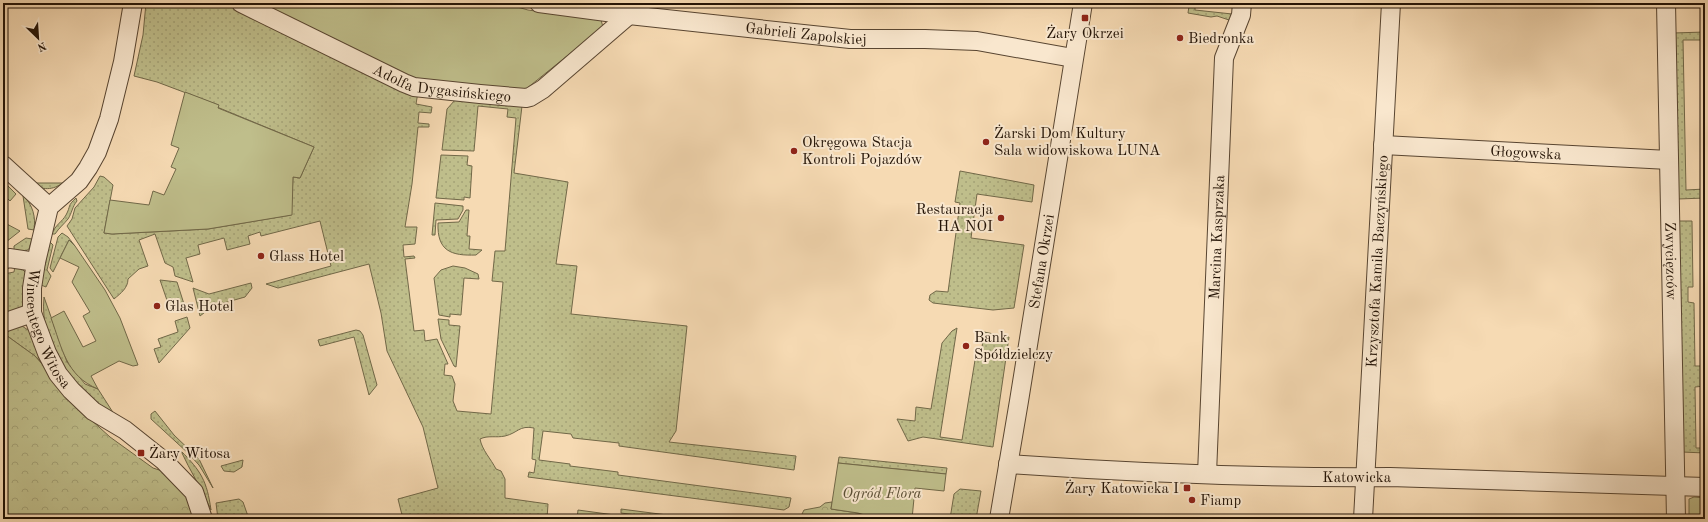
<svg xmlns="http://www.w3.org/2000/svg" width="1708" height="522" viewBox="0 0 1708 522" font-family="'Old Standard TT',serif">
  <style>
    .grass { fill: url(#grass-dots); stroke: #716848 }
    .forest { fill: url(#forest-crowns); stroke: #716848 }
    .garden { fill: #bfbe8b; stroke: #716848 }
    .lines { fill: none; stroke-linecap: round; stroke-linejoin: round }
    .minor-casing { stroke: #584531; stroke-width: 20 }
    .minor { stroke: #f9e7ce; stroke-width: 18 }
    .poi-dot { fill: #8f2418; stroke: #f9e7ce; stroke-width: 1.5 }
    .labels { text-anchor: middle; stroke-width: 4; stroke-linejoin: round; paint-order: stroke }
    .street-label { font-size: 15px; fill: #231306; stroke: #f9e7ce }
    .poi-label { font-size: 15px; fill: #231306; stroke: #f9e7ce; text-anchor: start }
    .park-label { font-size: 15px; font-style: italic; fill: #5a4f35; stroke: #f9e7ce }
  </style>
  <defs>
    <pattern id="grass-dots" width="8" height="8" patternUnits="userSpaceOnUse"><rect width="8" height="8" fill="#bfbe8b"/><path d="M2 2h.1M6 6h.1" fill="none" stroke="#a4a276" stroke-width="1.8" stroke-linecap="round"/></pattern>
    <pattern id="forest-crowns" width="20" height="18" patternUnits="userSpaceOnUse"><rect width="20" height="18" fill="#bfbe8b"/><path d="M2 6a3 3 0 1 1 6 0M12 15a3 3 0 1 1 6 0" fill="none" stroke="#a4a276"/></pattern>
  </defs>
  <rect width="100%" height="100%" fill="#f6dab3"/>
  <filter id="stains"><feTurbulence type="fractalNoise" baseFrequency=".005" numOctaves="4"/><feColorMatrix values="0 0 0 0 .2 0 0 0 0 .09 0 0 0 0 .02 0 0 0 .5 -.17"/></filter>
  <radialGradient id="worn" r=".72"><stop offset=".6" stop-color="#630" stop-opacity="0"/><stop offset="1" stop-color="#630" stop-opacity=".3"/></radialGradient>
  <!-- grass -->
  <g class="grass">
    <path d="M146 3H231L418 92 416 104 432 107 431 113 419 112 418 123 429 124V127H418L412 184 405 227H417L415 244 403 245 404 257 414 256 415 258 405 259 414 331 424 330 425 341 437 339 448 364H445L444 375 452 376 455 384 453 401 457 411 491 414 503 282 492 281 495 251H505L516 118 507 117 508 109 478 106 474 151 442 150 447 109 455 100 522 106 514 173 568 182 556 264 577 266 571 314 687 326 676 431 669 442 796 456 794 470 619 446V443L573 438 571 434 543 431 539 460 570 464V466L618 472V475L791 498 789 507 784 510 528 477 529 472 534 473 536 460 532 459 534 428C519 425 518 433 505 436 496 438 488 435 480 439 482 450 491 459 496 469L501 471 505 479V498L548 504 547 519H403L398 499 438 488 423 427 387 351 381 313 369 264 278 288 266 284 331 266 320 221 261 236 260 232 248 236 250 244 227 250 224 238 198 245 200 254 186 258 193 282 175 276 173 267 165 263 155 234 139 240 148 266 139 269 128 279C128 288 121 293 114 299L67 226 72 219 75 208 94 187 100 176 104 177 113 185 104 233 112 234 208 229 291 215 293 177 300 178 314 147 217 107 218 105 157 82 134 76 143 35Z"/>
    <path d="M1172 3H1195V10L1232 14 1231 19 1229 20 1217 16 1211 17 1188 13 1189 6Z"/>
    <path d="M1705 32V40H1683L1686 190 1705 189V198L1678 199 1673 33Z"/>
    <path d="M441 155 468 156 467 165 472 166 470 198 464 197V200L436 198Z"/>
    <path d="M960 171 1034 185 1032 202 977 194 971 238 1024 245 1014 308 993 310 933 303 929 300 930 295 936 291 948 292 960 203 955 202Z"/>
    <path d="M32 183H63C53 190 42 191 32 183Z"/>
    <path d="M23 196C33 204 36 218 34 230L28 229Z"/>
    <path d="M76 198 77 201C72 207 72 213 68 219 64 224 59 228 55 234H52C55 225 62 222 66 215 71 206 67 206 76 198Z"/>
    <path d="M435 203 463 206V210L458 219 436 220 435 235H432Z"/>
    <path d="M466 210H469L467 236H470L469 249 482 250 476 255C451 256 437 251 438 223L459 222Z"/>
    <path d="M1678 221H1692L1693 287H1688V302L1694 303 1695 366H1705V386L1695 387 1696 448H1705V453L1682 452Z"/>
    <path d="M62 233 68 237 75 246 69 240 53 272 50 268 58 237Z"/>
    <path d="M26 238 32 239 29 249 22 253H14V246Z"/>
    <path d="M50 242 53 245 47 270 51 276 46 287 41 285 42 277Z"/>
    <path d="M15 266 21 268 26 273V306L3 318V276L4 274 14 272Z"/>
    <path d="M453 266 465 268 478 274 479 279 464 278 461 315 450 314V317L439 315 434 278 441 270Z"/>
    <path d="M160 280 177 282 184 304 170 309Z"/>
    <path d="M251 283 252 288 245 297 213 306 200 316 193 288 209 294Z"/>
    <path d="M44 297 67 362 85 384 98 389 114 414C73 390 39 346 44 297Z"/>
    <path d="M187 317 190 328 159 363 154 349 161 347 158 339 178 332 175 321Z"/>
    <path d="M438 319 449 320V325L460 326 456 367 454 366 441 339Z"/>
    <path d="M22 326 31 332 43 364 35 356 3 333V332Z"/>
    <path d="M957 328 940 437 962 440 976 354 981 355 984 332 1009 337 993 447 923 437 908 441 897 419 915 421 916 407 931 409 942 343 952 331Z"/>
    <path d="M356 330 360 331 363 335 377 385 369 395 354 337 320 346 318 340Z"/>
    <path d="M155 411 174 435 199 459 213 488 199 465 188 453 151 419V414Z"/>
    <path d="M181 451C201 471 207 481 211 510 202 489 190 471 181 451Z"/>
    <path d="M839 457 947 468 946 474 838 463Z"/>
    <path d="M243 460 242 467 234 472 224 471 221 466Z"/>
    <path d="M960 489 981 491 976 519H950L954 494Z"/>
    <path d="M239 499 243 502 249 519H218L216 503Z"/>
    <path d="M621 509 698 519H667L621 513Z"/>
  </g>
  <!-- forest -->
  <g class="forest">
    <path d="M3 333 35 356 89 418 110 437 153 468 178 476 203 519H3Z"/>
    <path d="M832 502 831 509 858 513 878 519H797L800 518 804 510 820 507 825 503Z"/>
  </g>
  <!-- garden -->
  <g class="garden">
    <path d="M257 3H503L528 10 601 20 603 27 521 93 411 80Z"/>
    <path d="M185 92 219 105 218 108 314 147 300 178 293 177 292 215 208 229 112 234 104 233 110 200 149 205 153 191 164 195 176 169 171 167 179 148 171 145Z"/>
    <path d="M3 181 16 194 10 201 3 194Z"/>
    <path d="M3 222 20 231 6 242 3 243Z"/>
    <path d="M69 240 75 246 105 290 120 318 138 365 133 366 119 361 91 376 98 389C66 376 62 348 51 318L64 311 83 347 96 341 83 316 90 312 72 282 79 267 60 258Z"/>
    <path d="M838 463 946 474 944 491 915 488 912 519H878L858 513 831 509Z"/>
    <path d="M1694 497 1705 498V519H1689V499Z"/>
    <path d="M578 510 644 519H577Z"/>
  </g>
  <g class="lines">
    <defs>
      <g id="minor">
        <path id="s1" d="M133 3 123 62 109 119 97 152 88 168 79 181 49 207 36 262 32 288V313L47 353 58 374 71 390 93 411 125 430 164 461 194 492 203 519"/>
        <path id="s2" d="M241 3 404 83 414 87 480 94 526 98 530 97 543 89 629 15"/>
        <path id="s3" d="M539 3 629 15 850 39H925L977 41 1073 58"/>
        <path id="s4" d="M1666 3 1676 519"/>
        <path id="s5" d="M1383 145 1669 160"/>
        <path d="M3 165 49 207"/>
        <path d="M3 260 9 258 36 262"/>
        <path d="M3 323 32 313"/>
        <path id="s6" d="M1008 464C1135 473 1263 478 1390 477L1705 487"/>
        <path id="s7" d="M1207 474 1224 58 1241 15 1242 3"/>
        <path id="s8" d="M999 519 1019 401 1083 3"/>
        <path id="s9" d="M1363 519 1391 3"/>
      </g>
    </defs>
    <!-- minor casing -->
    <use href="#minor" class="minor-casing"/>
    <!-- minor -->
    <use href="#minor" class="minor"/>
  </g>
  <!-- markers -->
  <g class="poi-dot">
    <rect x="1081" y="14" width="8" height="8" rx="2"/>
    <circle cx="1180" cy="38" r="4"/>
    <circle cx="986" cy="142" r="4"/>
    <circle cx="794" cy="151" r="4"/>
    <circle cx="1001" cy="218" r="4"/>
    <circle cx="261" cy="256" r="4"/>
    <circle cx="157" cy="306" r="4"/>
    <circle cx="966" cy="346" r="4"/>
    <rect x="137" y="449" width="8" height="8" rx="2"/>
    <rect x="1183" y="484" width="8" height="8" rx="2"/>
    <circle cx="1192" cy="500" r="4"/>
  </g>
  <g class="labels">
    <!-- street labels -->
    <g class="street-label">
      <text dy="5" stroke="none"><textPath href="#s3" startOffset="269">Gabrieli Zapolskiej</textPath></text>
      <text dy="5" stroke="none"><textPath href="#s2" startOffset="219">Adolfa Dygasińskiego</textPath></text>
      <text dy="5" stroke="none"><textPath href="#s5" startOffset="143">Głogowska</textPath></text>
      <text dy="5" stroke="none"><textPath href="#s7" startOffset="237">Marcina Kasprzaka</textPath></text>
      <text dy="5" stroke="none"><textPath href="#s8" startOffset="261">Stefana Okrzei</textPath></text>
      <text dy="5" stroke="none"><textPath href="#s9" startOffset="258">Krzysztofa Kamila Baczyńskiego</textPath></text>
      <text dy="5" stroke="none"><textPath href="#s4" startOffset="258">Zwycięzców</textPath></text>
      <text dy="5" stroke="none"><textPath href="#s1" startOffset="354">Wincentego Witosa</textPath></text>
      <text dy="5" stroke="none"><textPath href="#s6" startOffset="349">Katowicka</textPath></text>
    </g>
    <!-- poi labels -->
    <g class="poi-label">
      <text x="1085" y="38" text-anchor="middle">Żary Okrzei</text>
      <text x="1188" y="43">Biedronka</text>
      <text x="994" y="138">Żarski Dom Kultury<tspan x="994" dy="17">Sala widowiskowa LUNA</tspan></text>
      <text x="802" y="147">Okręgowa Stacja<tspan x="802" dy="17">Kontroli Pojazdów</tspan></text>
      <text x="993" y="214" text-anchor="end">Restauracja<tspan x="993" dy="17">HA NOI</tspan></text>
      <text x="269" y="261">Glass Hotel</text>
      <text x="165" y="311">Glas Hotel</text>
      <text x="974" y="342">Bank<tspan x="974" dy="17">Spółdzielczy</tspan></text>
      <text x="149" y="458">Żary Witosa</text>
      <text x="1179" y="493" text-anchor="end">Żary Katowicka I</text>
      <text x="1200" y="505">Fiamp</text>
    </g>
    <!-- park labels -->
    <g class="park-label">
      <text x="882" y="498">Ogród Flora</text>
    </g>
  </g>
  <!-- margin -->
  <rect width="1708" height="522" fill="none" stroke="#f6dab3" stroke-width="16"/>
  <rect x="4" y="4" width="1700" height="514" fill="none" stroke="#231306" stroke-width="2"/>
  <rect x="8" y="8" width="1692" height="506" fill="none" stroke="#231306"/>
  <!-- north arrow -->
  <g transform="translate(38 38) rotate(155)" stroke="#f9e7ce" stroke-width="3" paint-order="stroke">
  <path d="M0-3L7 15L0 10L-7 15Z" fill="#231306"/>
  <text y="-6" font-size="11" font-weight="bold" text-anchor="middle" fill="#231306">N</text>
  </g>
  <rect width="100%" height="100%" filter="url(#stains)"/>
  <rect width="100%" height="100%" fill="url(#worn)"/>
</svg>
